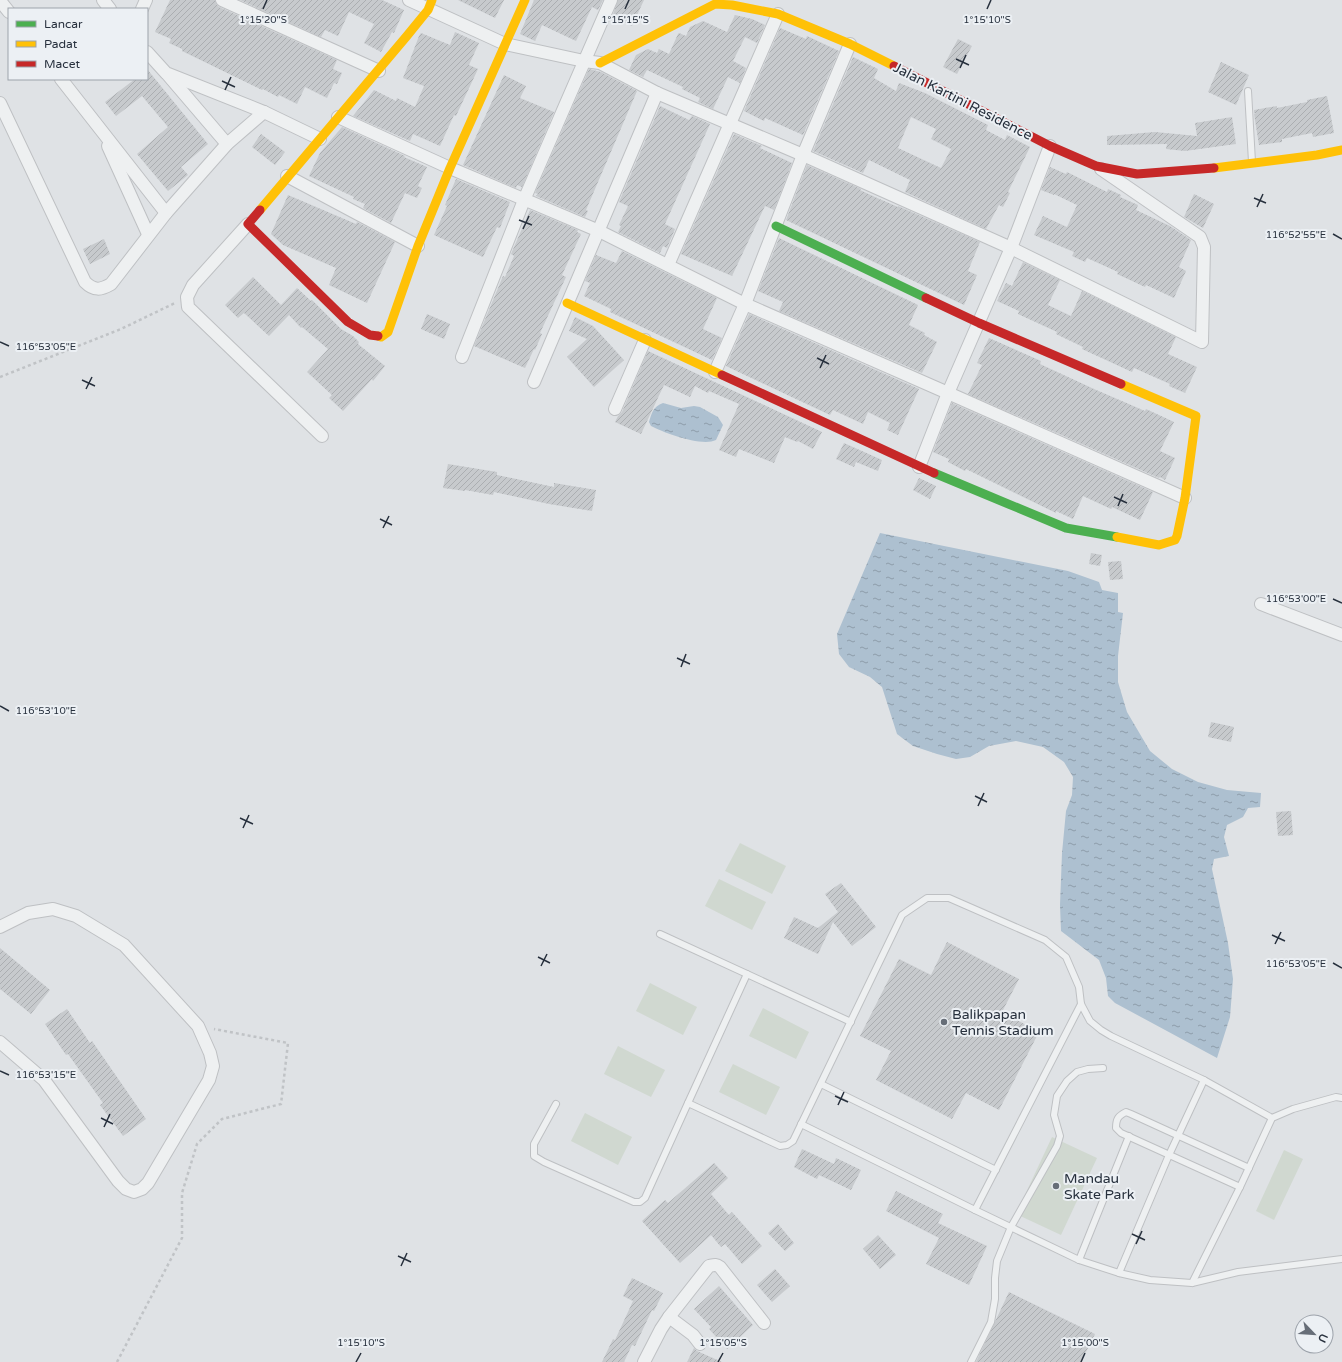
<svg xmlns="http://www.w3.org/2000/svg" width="1342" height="1362" viewBox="0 0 1342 1362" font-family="'Varela Round',sans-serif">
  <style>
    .pitch { fill: #d0d8d0 }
    .water { fill: url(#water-ripples) }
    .building { fill: url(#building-hatch); fill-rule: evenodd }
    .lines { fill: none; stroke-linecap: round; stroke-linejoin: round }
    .lane-casing { stroke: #bec0c3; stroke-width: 8 }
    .street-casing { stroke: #bec0c3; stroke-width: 14 }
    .path { stroke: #c0c3c6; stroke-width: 2.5; stroke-dasharray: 3 3; stroke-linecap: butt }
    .lane { stroke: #eef0f1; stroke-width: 6 }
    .street { stroke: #eef0f1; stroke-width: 12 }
    .fast { stroke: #4caf50; stroke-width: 9 }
    .slow { stroke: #ffc107; stroke-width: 9 }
    .jam { stroke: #c62828; stroke-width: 9 }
    .ticks { fill: none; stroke: #27303d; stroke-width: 1.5 }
    .poi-dot { fill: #676e78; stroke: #ecf0f4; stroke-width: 1.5 }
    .labels { text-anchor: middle; stroke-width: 4; stroke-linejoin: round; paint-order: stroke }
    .street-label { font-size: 14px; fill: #27303d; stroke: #ecf0f4 }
    .poi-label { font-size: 14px; fill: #27303d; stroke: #ecf0f4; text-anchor: start }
    .ticks-label { font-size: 10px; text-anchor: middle; fill: #27303d; stroke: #ecf0f4; stroke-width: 4; stroke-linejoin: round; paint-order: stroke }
  </style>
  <defs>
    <pattern id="water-ripples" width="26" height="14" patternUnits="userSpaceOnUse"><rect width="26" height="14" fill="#adc0d0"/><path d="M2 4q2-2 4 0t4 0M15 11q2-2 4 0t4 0" fill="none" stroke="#8d9caa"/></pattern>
    <pattern id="building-hatch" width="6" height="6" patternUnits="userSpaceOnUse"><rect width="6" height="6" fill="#c7cacd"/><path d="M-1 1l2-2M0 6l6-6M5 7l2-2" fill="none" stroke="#abaeb1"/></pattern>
  </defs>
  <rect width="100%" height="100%" fill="#dfe2e5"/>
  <!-- pitch -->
  <g class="pitch">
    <path d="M740 843 786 866 772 894 725 871Z"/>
    <path d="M719 879 766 902 752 930 705 906Z"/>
    <path d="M650 983 697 1007 683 1035 636 1011Z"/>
    <path d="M763 1008 809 1032 796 1059 749 1036Z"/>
    <path d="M618 1046 665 1070 651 1097 604 1074Z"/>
    <path d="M733 1064 780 1087 766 1115 719 1092Z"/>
    <path d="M585 1113 632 1137 618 1165 571 1141Z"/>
    <path d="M1052 1137 1097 1158 1061 1235 1016 1214Z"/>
    <path d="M1284 1150 1303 1159 1274 1220 1256 1211Z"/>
  </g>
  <!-- water -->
  <g class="water">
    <path d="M663 403 681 408 694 406 700 407 718 417 723 425 716 440C702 447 664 433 651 426L649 422C652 412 653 407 663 403Z"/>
    <path d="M880 533 1068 571 1099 582 1102 590 1118 593V612L1123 613 1118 656V682L1127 712 1150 751 1172 769 1198 782 1227 790 1261 793 1260 807 1248 808 1243 817 1227 825 1224 837 1229 856 1214 859 1212 869 1228 943 1233 979 1230 1017 1217 1058 1115 1003 1108 996 1106 978 1099 960 1061 931 1060 905 1062 853 1066 811 1072 795 1073 777 1064 762 1043 747 1016 741 989 746 970 757 956 759 937 754 913 746 897 734 882 687 870 677 849 667 839 654 837 634Z"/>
  </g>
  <!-- building -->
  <g class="building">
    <path d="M170 0H215L216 4 219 7 337 60 333 69 342 73 337 84 334 83 327 98 305 87 297 104 279 95 278 97 263 89 262 90 182 51V49L169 43 171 39 155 32Z"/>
    <path d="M240 0H382L404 10 394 33 392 32 381 52 364 43 374 24 349 12 338 36 325 30 321 37Z"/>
    <path d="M458 0H504L495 18Z"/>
    <path d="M534 0H603L598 10 592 7 576 41 542 25 535 41 520 34Z"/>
    <path d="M618 0H644L632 26 612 17Z"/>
    <path d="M735 15 752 19 765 25 757 43 745 37 733 61 746 68 740 83 728 77 713 109 698 102 700 98 682 89 683 87 647 70 643 77 629 70 636 55 648 49 657 53 659 49 669 54 678 34 679 33 686 36 690 27 703 21 727 32Z"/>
    <path d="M780 28 806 39 807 36 839 51 803 135 765 118 764 121 744 111Z"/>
    <path d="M455 32 479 43 469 65 478 69 456 116 454 115 440 146 413 134 410 141 353 116 374 90 396 101 397 98 415 107 424 86 403 78 419 36 421 33 450 45Z"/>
    <path d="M958 39 972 46 957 74 943 67Z"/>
    <path d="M853 57 878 69 874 78 896 91 899 83 925 93 988 125 986 130 1005 140 1007 135 1030 147 1008 192 1010 193 1003 207 999 205 986 229 905 192 910 180 869 160 863 173 813 151ZM911 117 936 129 931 139 951 149 941 168 898 148Z"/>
    <path d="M1221 62 1249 75 1236 105 1208 92Z"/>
    <path d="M147 69 208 144 181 167 188 175 168 191 137 154 168 127 142 96 116 116 105 102 135 79H147Z"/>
    <path d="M589 69 601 72 637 91 586 210 588 211 585 217 536 196 538 194 535 193Z"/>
    <path d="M504 75 526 86 520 98 554 112 522 187 517 185 516 188 463 165Z"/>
    <path d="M1327 96 1334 133 1313 137 1312 133 1282 139V142L1259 145 1254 114H1256L1254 113V110L1277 106V108L1307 102V100Z"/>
    <path d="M660 106 689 120 692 116 710 124 665 224 675 229 667 248 663 246 660 253 618 232 621 226 619 225 628 206 619 202Z"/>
    <path d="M1232 117 1236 144 1185 151 1166 149 1167 144 1107 145V136L1155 132 1197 136 1195 123Z"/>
    <path d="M342 127 405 156 404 157 427 167 418 186 422 188 417 198 405 193 391 223 363 208 365 204 353 199 354 197 309 176 320 153Z"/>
    <path d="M261 134 285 152 275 165 252 147Z"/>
    <path d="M734 134 762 146 760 148 792 163 774 210 765 206 732 276 681 254Z"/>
    <path d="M807 165 861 189 860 190 875 197 898 207V206L980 242 968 271 977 275 964 305 786 220Z"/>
    <path d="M1050 167 1066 174 1067 172 1107 192 1108 189 1121 195 1120 197 1138 205 1136 210 1170 226 1191 240 1179 267 1186 271 1174 298 1146 285 1145 287 1130 280 1117 274 1118 272 1087 258 1085 262 1072 256 1074 252 1034 235 1043 216 1067 227 1077 205 1054 194V195L1041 190Z"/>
    <path d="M456 179 510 202 500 228 497 227 483 257 434 235 447 206 445 205Z"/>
    <path d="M1194 194 1214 204 1203 228 1184 217Z"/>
    <path d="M288 195 356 224 357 222 395 242 367 303 329 285 336 268 283 245 271 234Z"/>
    <path d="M530 210 578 230 577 232 581 234 562 275 566 277 540 333 542 334 535 350 534 349 525 368 474 346 503 276 505 277 514 256 511 254Z"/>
    <path d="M779 238 918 305 909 325 925 333 924 335 937 342 922 373 779 311 783 302 758 291Z"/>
    <path d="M104 239 110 254 90 264 83 249Z"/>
    <path d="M622 251 717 298 703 329 722 338 712 360 610 312 611 309 584 296 590 283 585 281 596 255 616 263Z"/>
    <path d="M1023 262 1060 280 1048 305 1071 316 1082 291 1176 337 1168 354 1197 367 1185 393 1169 386 1170 384 1134 368 1132 372 1082 349 1083 347 1056 334 1057 332 1018 314 1019 311 997 301 1006 283 1012 286Z"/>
    <path d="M253 277 281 305 297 288 311 301 312 300 341 329 353 336 359 342 358 344 385 366 373 381 372 379 343 411 329 398 332 395 307 372 328 349 302 327 301 328 289 315 269 336 244 313 238 318 225 305Z"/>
    <path d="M427 314 450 324 444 339 421 329Z"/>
    <path d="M749 314 919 389 898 435 887 430 890 423 868 412 863 424 833 410 830 415 726 366Z"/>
    <path d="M575 317 593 326 624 360 594 387 567 357 587 339 569 331Z"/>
    <path d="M989 338 1041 361 1040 364 1094 389 1145 411 1146 409 1174 422 1160 451 1175 458 1165 480 1160 477 1159 478 968 394 982 365 977 363Z"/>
    <path d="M648 351 822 432 813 449 798 441 797 442 785 437 774 463 739 449 736 457 719 450 739 404 709 391 708 393 695 386 690 397 664 385 641 434 615 422 618 416 622 412Z"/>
    <path d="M952 403 1153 492 1140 520 1112 507 1111 509 1083 496 1073 519 1056 511V513L966 469 965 471 948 462 949 459 933 452Z"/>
    <path d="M844 443 882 460 878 471 856 462 854 467 836 459Z"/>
    <path d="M448 464 497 472V475L554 487V483L596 490 592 511 549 504 494 492 493 495 465 490V491L443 488Z"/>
    <path d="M919 478 936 486 930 499 913 490Z"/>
    <path d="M1091 553 1102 555 1100 566 1089 564Z"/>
    <path d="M1121 561 1123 579 1110 580 1108 562Z"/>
    <path d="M1211 722 1234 727 1231 742 1208 737Z"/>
    <path d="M1291 811 1293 835 1278 836 1276 812Z"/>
    <path d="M841 883 876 927 852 946 833 922 818 954 784 938 794 917 818 928 838 912 825 894Z"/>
    <path d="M947 942 1019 979 1002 1012 1039 1032 999 1110 966 1093 952 1119 876 1080 891 1051 860 1036 899 959 931 975Z"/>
    <path d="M0 948 50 990 31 1014 0 989Z"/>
    <path d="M67 1009 90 1043 92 1041 146 1119 123 1136 100 1105 103 1103 68 1054 66 1055 45 1024Z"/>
    <path d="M802 1149 834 1164 836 1158 861 1170 851 1190 819 1175 817 1179 794 1167Z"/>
    <path d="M714 1163 728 1178 711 1194 729 1215 732 1212 762 1246 742 1264 725 1244 721 1247 711 1235 680 1263 642 1221 665 1200 668 1203Z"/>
    <path d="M896 1191 943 1214 938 1223 987 1246 969 1285 926 1264 939 1238 886 1211Z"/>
    <path d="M778 1224 794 1243 785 1251 768 1233Z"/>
    <path d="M878 1235 896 1255 880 1269 863 1249Z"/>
    <path d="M775 1269 790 1286 772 1302 757 1285Z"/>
    <path d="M632 1278 663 1293 654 1311 652 1310 635 1346 632 1345 624 1362H602L613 1339 615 1340 633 1301 623 1296Z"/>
    <path d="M719 1286 753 1325 727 1349 709 1329 711 1327 694 1309Z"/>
    <path d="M1009 1292 1095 1334 1081 1362H976Z"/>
    <path d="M694 1348 697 1351 722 1362H687Z"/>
  </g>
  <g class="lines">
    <defs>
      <g id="lane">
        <path d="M1248 91 1252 162"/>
        <path d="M660 934 851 1022"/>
        <path d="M821 1084 996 1170"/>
        <path d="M688 1103 747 974"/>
        <path d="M556 1104 534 1144V1156L544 1162 634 1202H640L645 1198 688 1103 780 1146 787 1145 793 1141 902 915 927 898H949L1045 940 1066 957 1079 987 1081 1004 1090 1021 1101 1030 1111 1036 1204 1080 1272 1118"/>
        <path d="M801 1124 975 1210 1079 1260 1119 1273 1150 1280 1192 1283 1238 1272 1342 1259"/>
        <path d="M1240 1187 1121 1133 1116 1128C1116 1119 1118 1116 1126 1112L1131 1114 1249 1168"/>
        <path d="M975 1210 1081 1004"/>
        <path d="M1079 1260 1129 1136"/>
        <path d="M1119 1273 1169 1155 1204 1080"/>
        <path d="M1192 1283 1240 1187 1272 1118 1293 1109 1336 1097 1342 1098"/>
        <path d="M971 1362 991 1322 995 1299V1278L997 1261 1011 1227 1057 1146 1060 1136 1054 1115 1057 1096 1067 1081 1077 1072 1088 1069 1103 1068"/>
      </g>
      <g id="street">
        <path d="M103 0 110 9"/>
        <path d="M222 0 379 71"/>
        <path d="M409 0 505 44 584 61 600 63 657 93 803 155 1011 248 1202 342 1204 247 1200 237 1101 169"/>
        <path d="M1 2 9 12"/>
        <path d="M142 9 146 0"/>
        <path d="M147 52 166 73 264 112 320 139"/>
        <path d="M168 75 227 144"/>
        <path d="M61 79 166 213"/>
        <path d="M0 103 85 282C94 291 101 290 111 284L166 213 227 144 264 112"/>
        <path d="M338 117 450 168 599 231 745 304 948 393 1185 498"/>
        <path d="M108 146 148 234"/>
        <path d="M287 176 418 246"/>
        <path d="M248 224 193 285 187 297 188 307 322 436"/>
        <path d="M668 265 778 14"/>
        <path d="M462 357 524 200 611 0"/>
        <path d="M715 372 745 304 803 155 850 44"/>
        <path d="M534 382 657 93"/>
        <path d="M615 409 645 340"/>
        <path d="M919 467 948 393 1011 248 1050 146"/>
        <path d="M1261 604 1342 635"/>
        <path d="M0 927 28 913 53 909 76 916 124 945 198 1026 210 1053 213 1066 209 1080 148 1183 142 1189 134 1192 126 1189 118 1181 44 1080 0 1042"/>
        <path d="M669 1317 693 1335 700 1344"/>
        <path d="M644 1362 661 1329 669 1317 709 1266C714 1265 716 1264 720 1267L764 1323"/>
      </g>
    </defs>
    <!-- lane casing -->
    <use href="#lane" class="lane-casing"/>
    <!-- street casing -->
    <use href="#street" class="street-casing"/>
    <!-- path -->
    <g class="path">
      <path d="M0 377 121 329 175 303"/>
      <path d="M117 1362 182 1238V1193L197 1144 222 1119 281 1104 288 1043 214 1029"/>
    </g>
    <!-- lane -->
    <use href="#lane" class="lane"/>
    <!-- street -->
    <use href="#street" class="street"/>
    <!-- fast -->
    <g class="fast">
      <path d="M776 226 926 298"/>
      <path d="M934 473 1066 528 1117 537"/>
    </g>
    <!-- slow -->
    <g class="slow">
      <path d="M600 63 715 4 732 5 778 14 850 44 894 66"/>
      <path d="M1214 168 1317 155 1342 150"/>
      <path d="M260 210 406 37 428 10 432 0"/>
      <path d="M567 303 722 375"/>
      <path d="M378 336 381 337 388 332 418 246 450 168 525 0"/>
      <path d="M1117 537 1159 545 1175 540 1177 536 1185 498 1196 416 1121 384"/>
    </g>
    <!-- jam -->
    <g class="jam">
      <path d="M894 66 1050 146 1096 166 1137 174 1214 168"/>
      <path d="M260 210 248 224 348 322 370 335 378 336"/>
      <path d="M926 298 979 323 1121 384"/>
      <path d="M722 375 934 473"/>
    </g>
  </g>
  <!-- ticks -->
  <path class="ticks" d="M263 9 267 0M625 9 629 0M987 9 991 0M956 59 969 65M960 68 966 55M222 81 235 87M225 90 231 77M1254 198 1266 203M1257 207 1263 194M519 220 532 225M523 229 529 216M1333 234 1342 239M0 342 9 346M817 358 829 364M820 368 826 355M82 380 95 386M86 389 92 377M1114 497 1127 503M1118 506 1123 494M380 519 392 525M383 528 389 516M1333 599 1342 603M677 658 690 664M681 667 686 654M0 706 9 711M975 796 987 802M978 806 984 793M240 818 253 824M243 828 249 815M1272 935 1285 941M1275 944 1281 932M538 957 550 963M1333 963 1342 968M541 966 547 954M0 1071 9 1075M835 1096 848 1102M838 1105 844 1092M101 1118 113 1124M104 1127 110 1114M1132 1234 1145 1240M1136 1244 1142 1231M398 1256 411 1262M401 1266 407 1253M356 1362 361 1353M718 1362 723 1353M1081 1362 1085 1353"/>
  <!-- markers -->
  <g class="poi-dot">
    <circle cx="944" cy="1022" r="4"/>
    <circle cx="1056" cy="1186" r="4"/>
  </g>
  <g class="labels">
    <!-- street labels -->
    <g class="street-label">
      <text transform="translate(963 101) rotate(27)" y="5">Jalan Kartini Residence</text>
    </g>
    <!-- poi labels -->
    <g class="poi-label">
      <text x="952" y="1019">Balikpapan<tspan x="952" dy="16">Tennis Stadium</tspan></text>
      <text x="1064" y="1183">Mandau<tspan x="1064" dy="16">Skate Park</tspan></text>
    </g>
  </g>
  <g class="ticks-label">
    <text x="263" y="23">1°15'20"S</text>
    <text x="625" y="23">1°15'15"S</text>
    <text x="987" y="23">1°15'10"S</text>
    <text x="1296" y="238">116°52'55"E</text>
    <text x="46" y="350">116°53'05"E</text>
    <text x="1296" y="602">116°53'00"E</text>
    <text x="46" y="714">116°53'10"E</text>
    <text x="1296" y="967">116°53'05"E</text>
    <text x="46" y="1078">116°53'15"E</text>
    <text x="361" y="1346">1°15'10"S</text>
    <text x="723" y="1346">1°15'05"S</text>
    <text x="1085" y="1346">1°15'00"S</text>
  </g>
  <!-- legend -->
  <rect x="8" y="8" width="140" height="72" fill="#ecf0f4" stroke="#9da3ab"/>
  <rect x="16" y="21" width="20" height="6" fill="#4caf50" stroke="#9da3ab"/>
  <text x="44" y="28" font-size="12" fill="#27303d">Lancar</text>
  <rect x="16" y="41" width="20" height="6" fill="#ffc107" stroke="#9da3ab"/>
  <text x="44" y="48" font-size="12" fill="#27303d">Padat</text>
  <rect x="16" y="61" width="20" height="6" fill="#c62828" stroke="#9da3ab"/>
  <text x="44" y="68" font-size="12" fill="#27303d">Macet</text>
  <!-- north arrow -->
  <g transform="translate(1314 1334) rotate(115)"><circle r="19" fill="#ecf0f4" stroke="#9da3ab"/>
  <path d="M0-3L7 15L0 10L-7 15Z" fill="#676e78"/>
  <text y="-6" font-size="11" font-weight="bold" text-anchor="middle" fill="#27303d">U</text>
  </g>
</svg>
